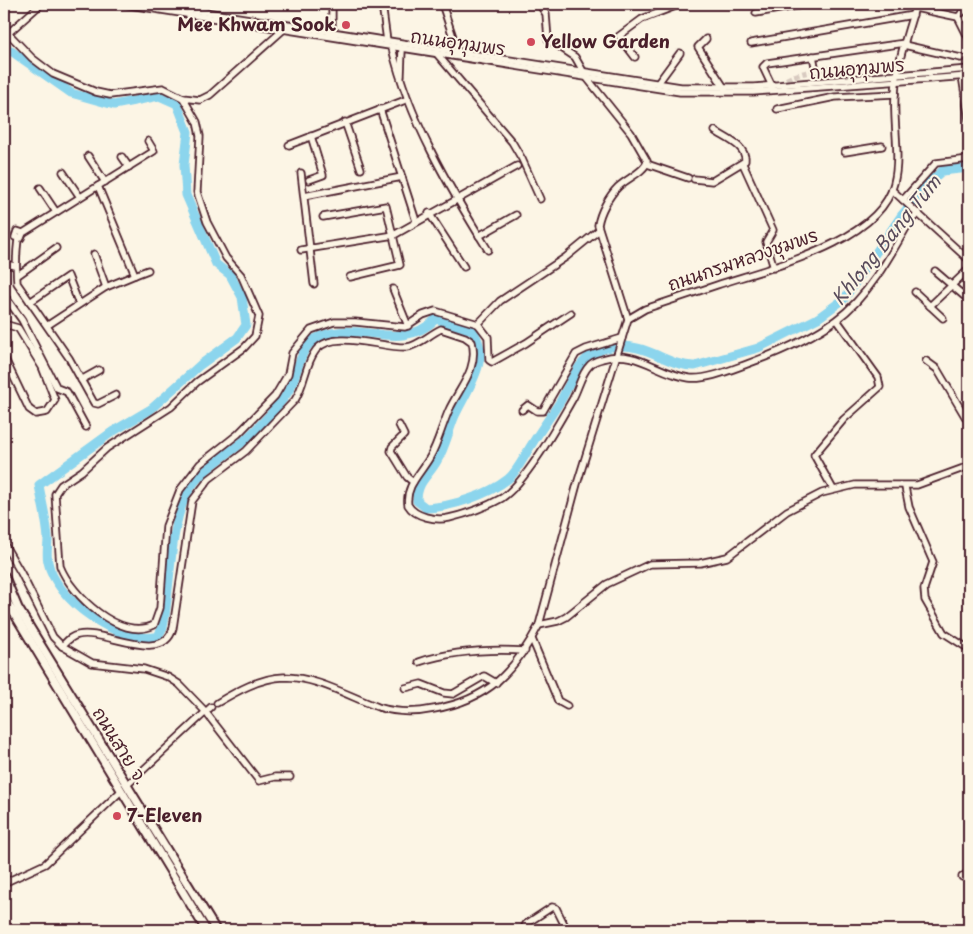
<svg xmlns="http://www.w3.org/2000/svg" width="973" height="934" viewBox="0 0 973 934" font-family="'Playpen Sans','Playpen Sans Thai',sans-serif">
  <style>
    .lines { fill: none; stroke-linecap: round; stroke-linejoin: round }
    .river { stroke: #8cd5ed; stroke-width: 9 }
    .minor-tunnel { stroke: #d8cac0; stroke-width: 5.5; stroke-dasharray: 5.5 3; stroke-linecap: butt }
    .minor-casing { stroke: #4a1f2b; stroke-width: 9 }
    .major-casing { stroke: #4a1f2b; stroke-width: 11 }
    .minor { stroke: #fcf5e5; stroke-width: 5.5 }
    .major { stroke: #fcf5e5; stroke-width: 7 }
    .poi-dot { fill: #d1495b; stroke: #fcf5e5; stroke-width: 2 }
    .labels { text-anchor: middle; stroke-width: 4; stroke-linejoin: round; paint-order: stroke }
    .poi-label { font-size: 18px; font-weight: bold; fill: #4a1f2b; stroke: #fcf5e5; text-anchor: start }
    .street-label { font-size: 18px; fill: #4a1f2b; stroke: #fcf5e5 }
    .water-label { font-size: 19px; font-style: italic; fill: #5a4c5c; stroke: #fcf5e5 }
  </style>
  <rect width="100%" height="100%" fill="#fcf5e5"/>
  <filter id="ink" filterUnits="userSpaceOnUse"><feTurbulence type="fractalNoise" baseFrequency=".02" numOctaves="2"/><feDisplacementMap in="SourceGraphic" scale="10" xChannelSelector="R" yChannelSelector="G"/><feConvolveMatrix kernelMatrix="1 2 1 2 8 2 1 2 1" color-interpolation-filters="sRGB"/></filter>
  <g filter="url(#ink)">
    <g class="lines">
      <!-- river -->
      <path class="river" d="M4 46 71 93 114 105 159 96 177 104 188 132 184 165 186 195 216 264 230 275 242 297 246 325 237 338 200 365 151 409 112 432 39 485C42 503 47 521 48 539 48 546 46 554 48 562 55 599 119 646 158 636L163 627C171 587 169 528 187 493 199 471 226 456 245 440 259 427 275 410 286 395 300 376 296 346 321 336 364 320 399 354 436 319L472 330C494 358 465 392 454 418 448 433 445 448 437 461 428 477 417 481 417 501L426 508C451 507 488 495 508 479 518 471 524 456 532 444 541 429 552 415 561 400 574 376 581 352 611 347 646 341 668 367 695 366L758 348 818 318 844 299 901 216 930 182 942 171 969 168"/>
      <!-- minor-tunnel -->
      <path class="minor-tunnel" d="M780 85C796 65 874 66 899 66"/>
      <defs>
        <g id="minor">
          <path d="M123 4 680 92H753L969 76"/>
          <path d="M155 4 681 87H754L969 69"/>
          <path d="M332 4V33"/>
          <path d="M382 4 387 41"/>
          <path d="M442 4 458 52"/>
          <path d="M539 4 546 14 548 39 575 57 587 78 631 133 647 161C646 171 626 179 618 187 609 196 600 212 598 225L628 319"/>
          <path d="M915 8 958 17"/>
          <path d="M756 13 808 4"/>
          <path d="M958 17 969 39"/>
          <path d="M958 17 969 5"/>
          <path d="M8 33 32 58 53 74 96 92 110 95 163 88 183 98 197 122 200 136 197 192 207 222 226 258 241 275 259 316 255 336 244 348 197 382 171 407 107 448 82 471 61 485 55 494 60 566C71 595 121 642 154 625L160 608 166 526 180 490 200 464 238 434 275 396 288 374 292 353 311 330 334 322H355L405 327 423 315 435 311 478 324 500 301 566 257 599 230"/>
          <path d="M4 37 41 4"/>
          <path d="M706 39 698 47 725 89"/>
          <path d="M751 43 913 15"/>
          <path d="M904 45 961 58"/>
          <path d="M392 48C409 120 449 187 488 250"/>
          <path d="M437 54 512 142 522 159 540 199"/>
          <path d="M813 56 816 71"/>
          <path d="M635 57 619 36 642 19 681 4"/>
          <path d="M401 76 402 50"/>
          <path d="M962 76 969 120"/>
          <path d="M658 83 680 53"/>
          <path d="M772 86 763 67 767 63 905 43"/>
          <path d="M183 98 200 100 210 95 283 30"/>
          <path d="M380 109 416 221"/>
          <path d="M777 109 835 97 895 94"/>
          <path d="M345 122 361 169"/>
          <path d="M289 145 408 99"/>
          <path d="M845 152 882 146"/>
          <path d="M88 156 105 182"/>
          <path d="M122 157 129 167"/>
          <path d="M647 164 688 178"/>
          <path d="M743 164 773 230 766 242 774 268"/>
          <path d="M63 172 80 197"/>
          <path d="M301 173 314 284"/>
          <path d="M694 179 712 181 745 161C747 146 725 138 715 131"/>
          <path d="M309 180 323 175 311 136"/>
          <path d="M40 188 56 212"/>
          <path d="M892 190 969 260"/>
          <path d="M304 196 402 177"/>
          <path d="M903 200 936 163 969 159"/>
          <path d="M429 213 464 267"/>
          <path d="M323 217 386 206 400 265 350 277"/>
          <path d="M4 232 5 231"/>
          <path d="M23 233 17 231 15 237 21 238 23 233 154 151 148 141"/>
          <path d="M479 236 516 215"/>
          <path d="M4 237H5"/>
          <path d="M18 239C16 254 16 269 17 283L69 358 94 403 98 404 116 395"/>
          <path d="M301 250 394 235 517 166"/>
          <path d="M94 254 106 287"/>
          <path d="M4 264 15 266"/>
          <path d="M935 271 964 296"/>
          <path d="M18 275 56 248"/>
          <path d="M135 275 148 270"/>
          <path d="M393 289 408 326"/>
          <path d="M915 292 943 318"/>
          <path d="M4 295 22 320 57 388 67 392 86 427"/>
          <path d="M30 302 68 276 79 304"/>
          <path d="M930 306 969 269"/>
          <path d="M4 324 18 328 42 367 55 400 47 412 36 414 29 409 4 357"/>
          <path d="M478 324 488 337 489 360 492 362 526 343 571 313"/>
          <path d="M48 325 106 287 135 275 98 186"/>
          <path d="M926 361 937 369 969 423"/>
          <path d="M81 380 99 370"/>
          <path d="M522 410 528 405 537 411H543L576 354 586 349 622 338"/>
          <path d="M399 425 404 435 392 447 391 451 407 477 413 482"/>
          <path d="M905 487 909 507 933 562 924 589 925 600 944 633 969 649"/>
          <path d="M833 489 814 455 844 419 880 387 878 377 837 320"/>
          <path d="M4 544 21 573 53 637 62 646 92 663 144 669 168 677 179 684 204 710 259 781 275 777H290"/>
          <path d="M539 625 558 621 566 617 607 584 650 564 700 563 727 557 787 511 822 493 855 485H917L969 466"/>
          <path d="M532 639 558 701 567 706"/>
          <path d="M62 646C67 641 71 636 78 635 103 628 163 666 173 628L192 501 209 479 246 451 295 400C305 384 305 364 316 350 333 328 385 349 407 347 418 346 430 334 441 329L465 337 472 342C479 369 459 388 449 410 442 426 438 443 430 457 421 473 405 486 408 505 415 517 436 521 449 518 466 514 486 507 502 498 526 482 557 426 572 400 578 390 581 374 589 366 592 362 598 360 602 359 637 348 657 374 689 378 707 380 730 370 747 364 777 353 810 339 836 320 868 297 891 255 910 221L919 213"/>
          <path d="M419 662C452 651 490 649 525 651"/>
          <path d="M405 688 421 684 444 693 453 694 484 676 496 683"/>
          <path d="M217 703C237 691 260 678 284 677 317 677 348 696 378 707 397 713 415 713 434 709 488 700 514 672 539 625L577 484 628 319 645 309C669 301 693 293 717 285 768 268 880 243 894 183 901 156 893 124 895 96 896 65 907 34 916 4"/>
          <path d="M127 785 211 707"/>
          <path d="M962 877 969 872"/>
          <path d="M4 883 45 864 121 791"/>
          <path d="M523 930 526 924 552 907 556 908 567 930"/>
        </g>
        <g id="major">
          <path d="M4 575 18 608 216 930"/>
          <path d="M4 597 206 930"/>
        </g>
      </defs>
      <!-- minor casing -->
      <use href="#minor" class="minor-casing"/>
      <!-- major casing -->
      <use href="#major" class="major-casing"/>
      <!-- minor -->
      <use href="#minor" class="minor"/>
      <!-- major -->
      <use href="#major" class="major"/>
    </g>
  </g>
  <!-- markers -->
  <g class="poi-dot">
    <circle cx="346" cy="25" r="5"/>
    <circle cx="531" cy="42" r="5"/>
    <circle cx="117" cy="816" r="5"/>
  </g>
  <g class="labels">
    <!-- poi labels -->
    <g class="poi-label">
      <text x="336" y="31" text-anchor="end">Mee Khwam Sook</text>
      <text x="541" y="48">Yellow Garden</text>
      <text x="127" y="822">7-Eleven</text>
    </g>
    <!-- street labels -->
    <g class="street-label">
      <text transform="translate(458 43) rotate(8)" y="6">ถนนอุทุมพร</text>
      <text transform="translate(857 69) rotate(-5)" y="6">ถนนอุทุมพร</text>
      <text transform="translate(743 260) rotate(-19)" y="6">ถนนกรมหลวงชุมพร</text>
      <text transform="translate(120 746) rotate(58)" y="6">ถนนสาย จ.</text>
    </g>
    <!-- water labels -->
    <g class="water-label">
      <text transform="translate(886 240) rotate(-51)" y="7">Khlong Bang Tum</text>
    </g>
  </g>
  <!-- margin -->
  <rect width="973" height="934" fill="none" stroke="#fcf5e5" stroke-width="20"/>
  <rect x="10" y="10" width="953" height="914" fill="none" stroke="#4a1f2b" stroke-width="2" filter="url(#ink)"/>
</svg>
